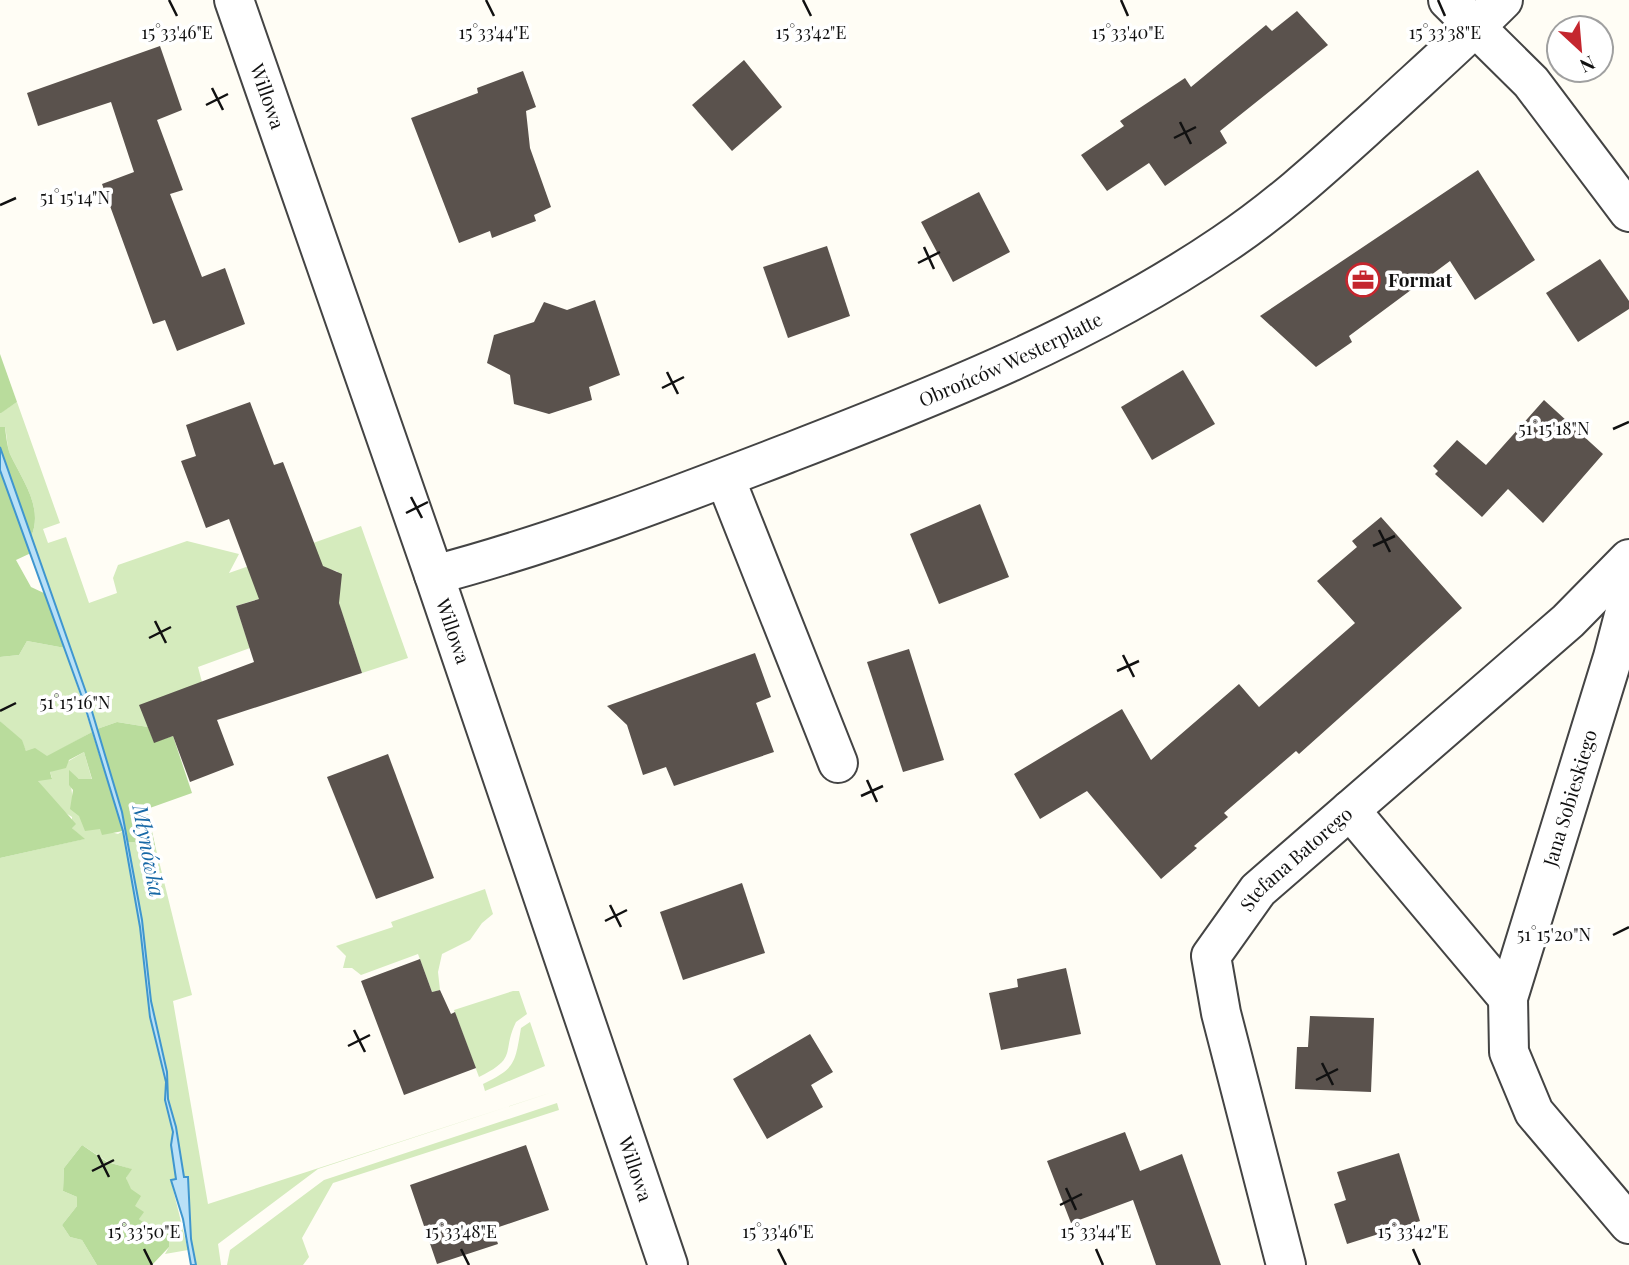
<svg xmlns="http://www.w3.org/2000/svg" width="1629" height="1265" viewBox="0 0 1629 1265" font-family="'Playfair Display',serif">
  <style>
    .green { fill: #d5ebbd }
    .forest { fill: #b9dc9c }
    .water { fill: #b9e0f7; stroke: #3f96cf; stroke-width: 2 }
    .building { fill: #5a524d }
    .lines { fill: none; stroke-linecap: round; stroke-linejoin: round }
    .minor-casing { stroke: #444; stroke-width: 42 }
    .minor { stroke: #fff; stroke-width: 38 }
    .ticks { fill: none; stroke: #111; stroke-width: 2.5 }
    .labels { text-anchor: middle; stroke-width: 7; stroke-linejoin: round; paint-order: stroke }
    .street-label { font-size: 19px; fill: #111; stroke: #fff }
    .poi-label { font-size: 19px; font-weight: bold; fill: #111; stroke: #fff; text-anchor: start }
    .water-label { font-size: 21px; font-style: italic; fill: #1768a6; stroke: #fff }
    .ticks-label { font-size: 18px; text-anchor: middle; fill: #111; stroke: #fff; stroke-width: 7; stroke-linejoin: round; paint-order: stroke }
  </style>
  <rect width="100%" height="100%" fill="#fffdf5"/>
  <!-- green -->
  <g class="green">
    <path d="M17 402 60 523 43 529 48 543 66 537 89 603 117 593 113 578 118 565 187 541 239 554 229 573 361 526 408 658 362 673 335 592 341 579 337 571 326 569 316 581 236 606 250 648 198 667 202 682 148 727 117 722 97 729 31 537C44 507 22 480 10 454 7 446 7 436 5 427H0V413Z"/>
    <path d="M27 641 65 648 92 732 47 757 26 751 21 740 0 721V657L19 655Z"/>
    <path d="M84 752 92 780 79 779 69 771 73 801 100 829 118 834 123 831 140 927 150 1017 166 1082 165 1096 173 1132 171 1145 176 1179 171 1181 188 1250 165 1254 169 1247 139 1219 126 1178 131 1169 108 1162 82 1145 64 1168 63 1191 77 1197V1206L62 1225 70 1237 82 1240 97 1265H0V858L84 839 72 828V817L61 810 37 780 52 778 50 772Z"/>
    <path d="M128 842H134L147 855 155 845 192 995 173 1001 208 1204 553 1092 318 1169 218 1244 221 1265H196L191 1239 188 1177 184 1178 176 1127 168 1099 167 1072 151 1001 142 920Z"/>
    <path d="M485 889 493 914 482 923 470 940 442 954 438 972 440 990 432 992 418 954 361 975 352 968H343L346 956 336 946 393 927 391 922Z"/>
    <path d="M513 991H519L527 1014 516 1022C501 1053 519 1057 479 1077L454 1010Z"/>
    <path d="M530 1022 545 1066 485 1091 483 1084C516 1068 515 1063 521 1028Z"/>
    <path d="M557 1103 559 1110 333 1183 302 1238 309 1257 303 1265H227L230 1250 324 1180Z"/>
  </g>
  <!-- forest -->
  <g class="forest">
    <path d="M0 354 17 402 1 413H0Z"/>
    <path d="M0 427H5C6 435 7 446 10 454 22 480 44 507 31 537L0 447Z"/>
    <path d="M0 470 31 553 16 560 31 587 46 594 65 648 27 641 19 655 0 657Z"/>
    <path d="M0 721 22 740 26 751 35 748 47 756 92 732 123 831 102 835 100 829 85 831 79 816 70 809 73 790 69 785V770L79 779H92L84 752 69 760 66 768 50 772 52 779 38 781 76 824 72 828 85 839 0 858Z"/>
    <path d="M117 722 148 727 154 742 173 736 192 793 147 809 155 845 147 855 134 842H128L122 812 97 729Z"/>
    <path d="M82 1145 107 1162 132 1169 126 1178 131 1189 141 1196 135 1206 144 1212 139 1219 152 1229 169 1230V1247L152 1265H97L82 1240 70 1237 62 1225 77 1206V1197L63 1191 64 1168Z"/>
  </g>
  <!-- water -->
  <path class="water" d="M0 447 88 698 122 812 142 920 151 1001 167 1072 168 1099 176 1127 184 1177H188L191 1239 196 1265H191L183 1219 171 1180 176 1179 171 1145 173 1132 165 1100 166 1082 150 1017 140 927 123 831 83 700 0 470Z"/>
  <!-- building -->
  <g class="building">
    <path d="M1297 11 1328 45 1220 131 1227 143 1165 186 1149 163 1107 191 1081 155 1124 126 1120 121 1185 78 1191 87 1266 25 1272 31Z"/>
    <path d="M160 46 182 110 157 120 183 190 170 194 202 277 225 268 245 324 177 351 165 320 153 324 102 184 134 172 111 102 38 126 27 93Z"/>
    <path d="M744 60 782 107 732 151 692 105Z"/>
    <path d="M523 71 536 107 526 111 530 148 551 207 534 215 536 221 492 238 490 231 459 243 411 118 478 93 477 88Z"/>
    <path d="M1478 170 1535 260 1475 300 1450 261 1349 336 1352 342 1316 367 1260 316Z"/>
    <path d="M979 192 1010 252 953 282 921 222Z"/>
    <path d="M827 246 850 316 788 338 763 267Z"/>
    <path d="M1600 259 1629 301V309L1578 342 1546 293Z"/>
    <path d="M595 300 620 375 589 387 592 400 549 414 514 404 510 375 487 363 494 335 534 322 544 302 567 310Z"/>
    <path d="M1183 370 1215 424 1152 460 1121 407Z"/>
    <path d="M1544 400 1603 454 1543 523 1508 489 1482 517 1435 474 1438 471 1433 466 1457 440 1486 465Z"/>
    <path d="M250 402 274 465 283 462 323 566 342 574 339 603 362 673 217 720 234 765 190 782 173 736 154 743 139 705 254 662 236 606 259 599 229 519 206 528 181 461 196 456 186 425Z"/>
    <path d="M980 504 1009 577 939 604 910 534Z"/>
    <path d="M1381 517 1462 608 1299 754 1296 751 1224 813 1228 817 1194 846 1197 848 1161 879 1087 791 1040 819 1014 774 1122 709 1151 760 1239 684 1259 707 1355 623 1317 581 1357 547 1352 541Z"/>
    <path d="M909 649 944 760 903 772 867 662Z"/>
    <path d="M755 653 771 697 756 703 774 752 674 786 666 767 643 775 627 725 607 706Z"/>
    <path d="M388 754 434 878 376 899 327 777Z"/>
    <path d="M742 883 765 953 683 980 660 912Z"/>
    <path d="M420 959 432 992 440 990 451 1014 455 1012 476 1068 404 1095 361 981Z"/>
    <path d="M1066 968 1081 1034 1001 1050 989 993 1018 987 1017 979Z"/>
    <path d="M1310 1016 1374 1018 1371 1092 1295 1089 1297 1047H1308Z"/>
    <path d="M810 1034 833 1072 811 1085 823 1107 767 1139 733 1079Z"/>
    <path d="M1125 1132 1140 1171 1182 1154 1221 1265H1156L1133 1200 1071 1223 1047 1161Z"/>
    <path d="M526 1145 549 1210 493 1229 498 1244 437 1264 410 1185Z"/>
    <path d="M1399 1153 1420 1221 1347 1244 1334 1204 1346 1200 1337 1172Z"/>
  </g>
  <g class="lines">
    <defs>
      <g id="minor">
        <path id="s1" d="M234 0 434 575 668 1265"/>
        <path d="M1448 0 1531 82 1629 212"/>
        <path d="M725 478 838 763"/>
        <path id="s2" d="M434 575C555 543 674 497 791 452 941 394 1090 335 1224 244 1281 206 1330 160 1381 114 1422 76 1464 39 1503 0"/>
        <path d="M1629 596 1613 657 1508 998 1509 1052 1534 1112 1629 1224"/>
        <path d="M1350 810 1508 998"/>
        <path id="s3" d="M1286 1265 1221 1013 1211 956 1258 890 1568 621 1629 559"/>
      </g>
    </defs>
    <!-- minor casing -->
    <use href="#minor" class="minor-casing"/>
    <!-- minor -->
    <use href="#minor" class="minor"/>
  </g>
  <!-- ticks -->
  <path class="ticks" d="M169 0 177 16M486 0 494 16M803 0 811 16M1121 0 1128 16M1438 0 1445 16M212 88 223 110M206 105 228 94M1180 122 1191 144M1174 138 1196 127M0 205 16 198M924 247 934 269M918 263 940 252M667 372 678 394M662 388 684 377M1613 429 1629 422M411 497 422 518M406 513 428 502M1379 530 1390 552M1373 546 1395 536M155 621 166 643M149 638 171 627M1123 655 1134 677M1117 671 1139 661M0 711 16 703M867 780 877 802M861 796 883 786M610 905 621 927M605 921 627 910M1613 935 1629 927M354 1030 365 1052M348 1046 370 1035M1322 1063 1333 1085M1316 1080 1338 1069M98 1155 109 1177M92 1171 114 1160M1066 1188 1076 1210M1060 1205 1082 1194M144 1249 152 1265M461 1249 469 1265M778 1249 786 1265M1096 1249 1103 1265M1413 1249 1420 1265"/>
  <!-- icons -->
  <defs>
    <symbol id="office-ring" viewBox="-11 -11 22 22"><circle r="9.5" fill="#fff" stroke="#c4262e" stroke-width="1.5"/><path d="M-6-3h4V-5.5h4V-3h4V5H-6ZM-1-4.5V-3h2v-1.5ZM-6 0V1H6V0Z" fill="#c4262e"/></symbol>
  </defs>
  <g fill-rule="evenodd">
    <use href="#office-ring" x="1344" y="261" width="38" height="38"/>
  </g>
  <g class="labels">
    <!-- street labels -->
    <g class="street-label">
      <text dy="7" stroke="none"><textPath href="#s1" startOffset="102">Willowa</textPath></text>
      <text dy="7" stroke="none"><textPath href="#s2" startOffset="616">Obrońców Westerplatte</textPath></text>
      <text dy="7" stroke="none"><textPath href="#s1" startOffset="668">Willowa</textPath></text>
      <text transform="translate(1570 798) rotate(-73)" y="7">Jana Sobieskiego</text>
      <text dy="7" stroke="none"><textPath href="#s3" startOffset="448">Stefana Batorego</textPath></text>
      <text dy="7" stroke="none"><textPath href="#s1" startOffset="1236">Willowa</textPath></text>
    </g>
    <!-- poi labels -->
    <g class="poi-label">
      <text x="1388" y="287">Format</text>
    </g>
    <!-- water labels -->
    <g class="water-label">
      <text transform="translate(148 851) rotate(79)" y="7">Młynówka</text>
    </g>
  </g>
  <g class="ticks-label">
    <text x="177" y="39">15°33'46"E</text>
    <text x="494" y="39">15°33'44"E</text>
    <text x="1128" y="39">15°33'40"E</text>
    <text x="1445" y="39">15°33'38"E</text>
    <text x="811" y="39">15°33'42"E</text>
    <text x="75" y="204">51°15'14"N</text>
    <text x="1554" y="435">51°15'18"N</text>
    <text x="75" y="709">51°15'16"N</text>
    <text x="1554" y="941">51°15'20"N</text>
    <text x="144" y="1238">15°33'50"E</text>
    <text x="461" y="1238">15°33'48"E</text>
    <text x="778" y="1238">15°33'46"E</text>
    <text x="1096" y="1238">15°33'44"E</text>
    <text x="1413" y="1238">15°33'42"E</text>
  </g>
  <!-- north arrow -->
  <g transform="translate(1580 49) rotate(154)"><circle r="33" fill="#ffffff" stroke="#a0a0a0" stroke-width="2"/>
  <path d="M0-5L12 26L0 18L-12 26Z" fill="#c4262e"/>
  <text y="-10" font-size="19" font-weight="bold" text-anchor="middle" fill="#111111">N</text>
  </g>
</svg>
